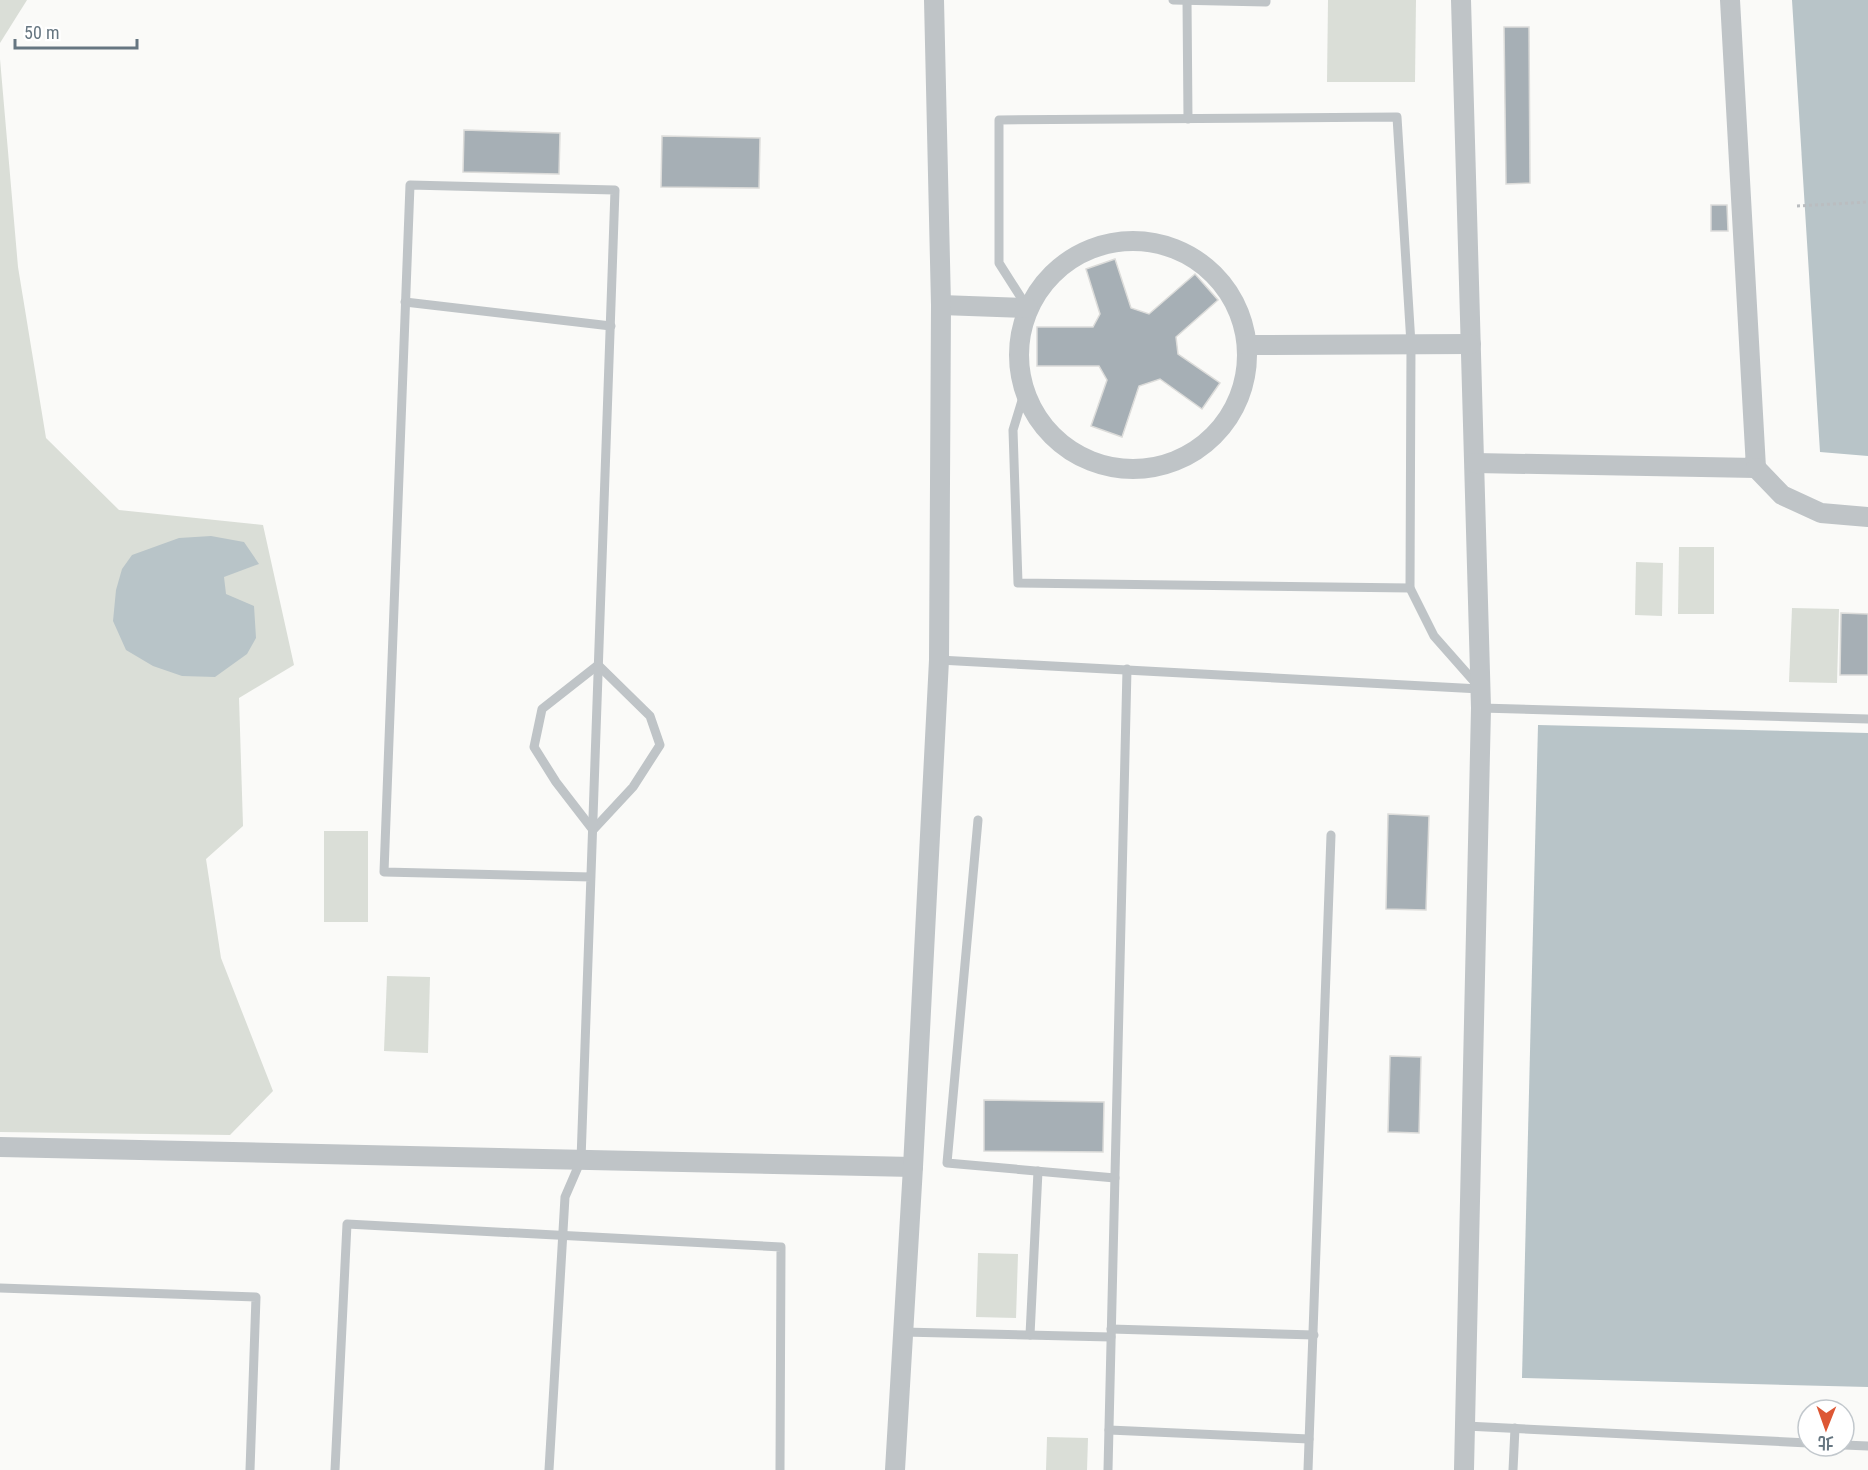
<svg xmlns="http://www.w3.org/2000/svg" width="1868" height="1470" viewBox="0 0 1868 1470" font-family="'Roboto Condensed','Noto Sans TC',sans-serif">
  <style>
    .green { fill: #daded7 }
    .water { fill: #b8c4c8 }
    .building { fill: #a6afb5; stroke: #dcdcda; stroke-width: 1.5 }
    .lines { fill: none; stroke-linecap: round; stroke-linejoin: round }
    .path { stroke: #babdc0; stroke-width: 3; stroke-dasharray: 3 3; stroke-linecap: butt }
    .lane { stroke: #bfc4c7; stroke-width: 9 }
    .street { stroke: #bfc4c7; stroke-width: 20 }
  </style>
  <rect width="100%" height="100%" fill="#fafaf8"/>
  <!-- green -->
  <g class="green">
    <path d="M0 0H27L0 43Z"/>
    <path d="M1328 0H1416L1415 82H1327Z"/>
    <path d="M0 59 18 267 46 438 119 510 263 525 294 665 239 698 243 826 206 859 221 958 273 1091 230 1135 0 1132Z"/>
    <path d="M1679 547H1714V614H1678Z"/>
    <path d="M1636 562 1663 563 1662 616 1635 615Z"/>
    <path d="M1792 608 1839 609 1837 683 1789 682Z"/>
    <rect x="324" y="831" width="44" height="91"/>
    <path d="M387 976 430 977 428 1053 384 1051Z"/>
    <path d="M978 1253 1018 1254 1016 1318 976 1317Z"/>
    <path d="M1047 1437 1088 1438 1087 1470H1046Z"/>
  </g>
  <!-- water -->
  <g class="water">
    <path d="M1792 0H1868V456L1820 452Z"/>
    <path d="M211 536 244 542 259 564 224 577 226 594 254 606 256 638 247 654 215 677 182 676 153 666 126 650 113 621 116 590 122 569 132 555 179 538Z"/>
    <path d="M1538 725 1868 733V1387L1522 1378Z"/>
  </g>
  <!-- building -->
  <g class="building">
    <path d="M1504 27H1529L1530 183 1506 184Z"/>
    <path d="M464 130 560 133 559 174 463 172Z"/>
    <path d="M662 136 760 138 759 188 661 187Z"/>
    <path d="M1711 205H1727L1728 231H1711Z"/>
    <path d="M1115 259 1131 308 1149 314 1195 274 1218 300 1176 337 1178 354 1220 383 1202 409 1160 379 1139 386 1122 437 1091 426 1107 380 1099 366H1037V327H1093L1100 314 1086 269Z"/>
    <path d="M1841 613 1868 614V675H1840Z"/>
    <path d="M1388 814 1429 816 1426 910 1386 909Z"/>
    <path d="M1390 1056 1421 1057 1419 1133 1388 1132Z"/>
    <path d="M984 1100 1104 1102 1103 1152 984 1151Z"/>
  </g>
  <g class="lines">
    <!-- path -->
    <path class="path" d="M1797 206 1868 202"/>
    <!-- lane -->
    <g class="lane">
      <path d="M1173 0 1266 2V0"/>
      <path d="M1187 0 1188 119"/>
      <path d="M405 302 611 326"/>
      <path d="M1027 307 999 263V120L1397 117 1411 344 1410 588 1434 636 1479 687"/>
      <path d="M1024 394 1013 430 1018 583 1410 588"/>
      <path d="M939 660 1480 689"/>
      <path d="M598 665 650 716 660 745 633 787 593 830 556 782 534 747 542 709Z"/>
      <path d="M1481 708 1868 719"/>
      <path d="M978 820 947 1163 1115 1178"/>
      <path d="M0 1288 256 1297 250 1470"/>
      <path d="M1111 1329 1314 1335"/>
      <path d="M903 1332 1111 1337"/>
      <path d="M1030 1335 1038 1171"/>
      <path d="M1466 1426 1808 1443"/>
      <path d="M1109 1430 1309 1439"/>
      <path d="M1844 1445 1868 1446"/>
      <path d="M335 1470 347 1224 781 1247 780 1470"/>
      <path d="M549 1470 565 1197 581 1160 615 190 410 185 384 872 591 877"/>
      <path d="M1108 1470 1127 669"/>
      <path d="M1308 1470 1331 835"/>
      <path d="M1513 1470 1515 1428"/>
    </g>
    <!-- street -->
    <g class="street">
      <path d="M1461 0 1481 708 1464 1470"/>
      <circle cx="1133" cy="355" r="114"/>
      <path d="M941 305 1028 308"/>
      <path d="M1247 345 1471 344"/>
      <path d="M1475 463 1756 468 1730 0"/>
      <path d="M1756 468 1782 495 1821 513 1868 517"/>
      <path d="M0 1147 913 1167"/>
      <path d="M895 1470 913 1167 939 660 941 305 934 0"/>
    </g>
  </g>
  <!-- north arrow -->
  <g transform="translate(1826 1428) rotate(181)"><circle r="28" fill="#ffffff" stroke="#c2c8cd" stroke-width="1.5"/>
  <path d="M0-4.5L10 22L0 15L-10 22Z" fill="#dd5734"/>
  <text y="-9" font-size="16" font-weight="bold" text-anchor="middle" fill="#667681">北</text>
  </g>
  <!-- scale -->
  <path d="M15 39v9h122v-9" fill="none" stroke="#667681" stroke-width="3"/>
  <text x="24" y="39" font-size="18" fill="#667681" stroke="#ffffff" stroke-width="4.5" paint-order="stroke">50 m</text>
</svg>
